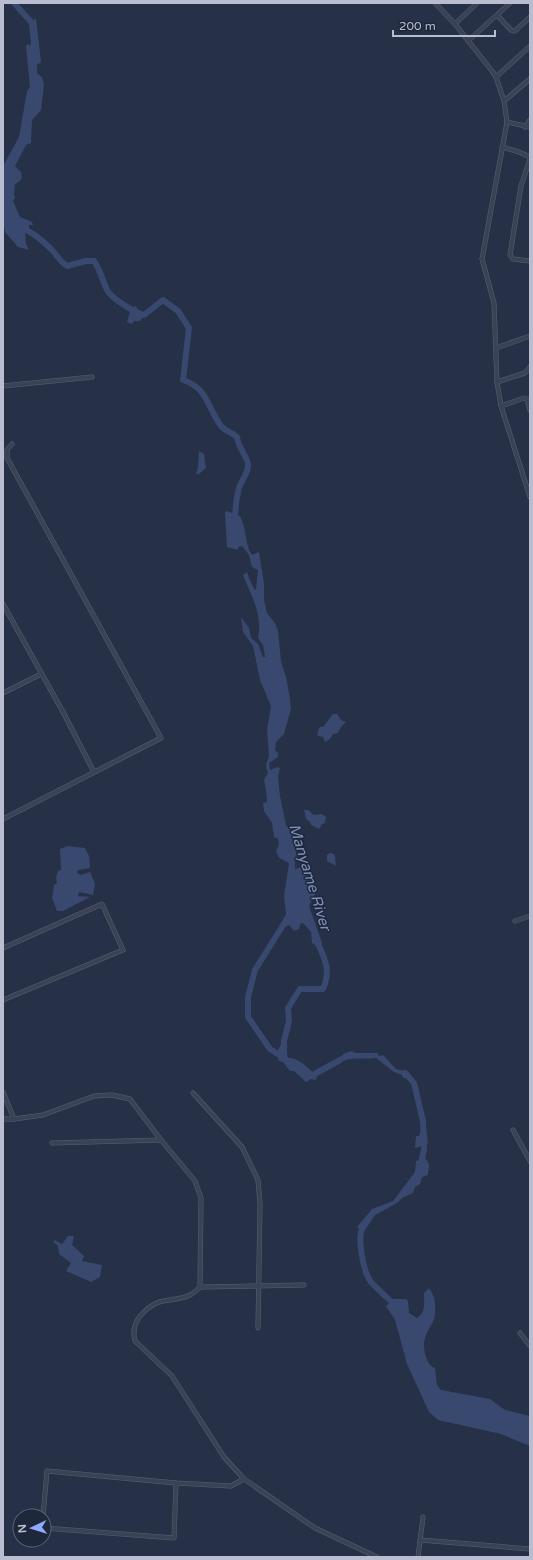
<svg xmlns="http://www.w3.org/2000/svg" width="533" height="1560" viewBox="0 0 533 1560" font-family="'Varela Round',sans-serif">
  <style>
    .water { fill: #38486e }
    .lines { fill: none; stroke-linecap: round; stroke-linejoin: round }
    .river { stroke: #38486e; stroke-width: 6 }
    .minor-casing { stroke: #596073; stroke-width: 5 }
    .minor { stroke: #3a4255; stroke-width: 4 }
    .labels { text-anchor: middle; stroke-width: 3; stroke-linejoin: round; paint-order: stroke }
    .water-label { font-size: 15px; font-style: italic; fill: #7d8fb8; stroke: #1f273b }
  </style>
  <rect width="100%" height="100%" fill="#263046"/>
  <!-- water -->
  <g class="water">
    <path d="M36 18 41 62 37 65V73L42 77 44 85 41 110 32 120 31 143 26 145 15 166 21 172 22 177 20 181 15 184 14 194 15 198 13 201 20 217 32 222 33 225H29V228L25 231 26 244 29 250 18 247 5 232 3 221V166L19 137 27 91 30 87 26 46 28 44 30 46 31 42 29 25Z"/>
    <path d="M136 306 138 311 145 314 140 321H134L132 324 127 322 131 308Z"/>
    <path d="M199 451 204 454 206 468 199 474H196L198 468Z"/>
    <path d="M227 511 240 516C247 529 245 546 252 555L259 552 264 584V600L267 613 275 623 278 631 281 661 286 677 290 698 291 709 284 734 276 742 275 751 278 752V757L269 763 270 770 277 767 280 768 278 776 280 796 286 825 292 832 297 856 295 859V869L303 867 314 885 316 892 309 906 321 940 322 944 317 946 312 943 311 932 303 923 300 924 299 929 294 931 289 925 283 928 280 925 286 914 284 896 289 863 279 858 276 851 279 844 278 839 274 837 272 823 264 811 263 803 267 802 266 790 264 780 268 773 266 765 269 756 267 730 271 706 260 680 253 646 243 632 241 617 249 628 251 638 258 644 263 657H265L263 645 258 638C263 614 251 596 243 575L247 572C249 578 251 584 255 590L256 589 258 570 252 567 249 555 242 546 238 547V550L227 547 225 512Z"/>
    <path d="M333 714H337L341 720 346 722 341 727 338 733 333 734 330 739 325 742 323 737 318 736 317 733 320 727H323Z"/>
    <path d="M304 810H308L314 815 322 814 326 817 325 823 322 824 319 829 311 825 310 822 306 819Z"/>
    <path d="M68 846 85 848 89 856 90 868 78 870 77 873 81 875 90 872 95 884 93 895 79 892 78 896 90 897 63 911H57L52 898 54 885 57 883 56 877 58 871 61 870 60 849Z"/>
    <path d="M330 853 334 854 335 856 336 866 327 861V855Z"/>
    <path d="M281 1044H285L288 1058C299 1057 309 1069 317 1076L316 1080 311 1079 306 1082 294 1071H290L283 1062 279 1061 277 1052Z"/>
    <path d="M352 1051 355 1053H377L379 1056 383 1055 396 1069 409 1072 411 1078H403L402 1075 394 1072 376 1058C361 1060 349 1055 337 1065L333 1063 345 1053Z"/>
    <path d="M422 1126 426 1127 428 1143 425 1145 415 1148 416 1136H419Z"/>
    <path d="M425 1158 429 1164 428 1175 422 1177 420 1184 415 1187 413 1193 402 1198 397 1203 375 1215 363 1233 357 1227 372 1209 393 1201 415 1172 416 1161Z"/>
    <path d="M68 1236H74L72 1245 84 1256 82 1261 102 1265 100 1277 91 1282 66 1271 71 1263 59 1254 58 1246 53 1242 55 1240 62 1244Z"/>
    <path d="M429 1288C435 1296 436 1305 435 1315 434 1323 427 1330 425 1338 422 1346 426 1366 435 1368L437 1385 441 1390 490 1399 505 1410 530 1416V1446L501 1434 438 1420 429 1412 407 1364 395 1320 386 1306 393 1299H406L408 1301 409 1313 417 1318C426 1312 424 1303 424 1293Z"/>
  </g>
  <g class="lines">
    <!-- river -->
    <g class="river">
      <path d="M14 3 33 24V30"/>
      <path d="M20 228C31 230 43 241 52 250 58 256 59 261 67 266L86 261H94C101 271 102 280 107 290 112 299 134 312 144 315L163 300 178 311 189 328 183 380C208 388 207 407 221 426 226 432 232 432 237 437 238 448 248 457 248 465 248 475 241 480 239 488 236 499 235 511 235 522"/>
      <path d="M284 1052V1041L289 1021 288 1008 300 989H323C332 970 324 957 316 939"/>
      <path d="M284 1058 270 1049 248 1017V997L255 970 285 922"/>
      <path d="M405 1073 414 1083 423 1121 424 1150 420 1167"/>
      <path d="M308 1075 311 1076 340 1060"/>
      <path d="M364 1225C356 1235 363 1271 371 1282 378 1290 388 1298 396 1306"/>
    </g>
    <defs>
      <g id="minor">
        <path d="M435 3 455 24 492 71 496 77 504 101"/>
        <path d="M497 15 511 30 515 31 530 17"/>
        <path d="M455 24 477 3"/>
        <path d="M468 41 510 3"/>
        <path d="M496 77 530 46"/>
        <path d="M507 122 504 101 530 79"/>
        <path d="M525 127 530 120"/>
        <path d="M530 127 507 122 482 259 494 303 497 382 501 406 530 497"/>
        <path d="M502 147 519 152 530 157"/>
        <path d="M530 159 521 186 510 255 513 259 530 261"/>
        <path d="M496 348 530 336"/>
        <path d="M497 382 525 373 530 367"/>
        <path d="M3 386 92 377"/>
        <path d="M501 406 524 398 527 399 530 410"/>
        <path d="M3 604 63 712 94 772"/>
        <path d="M3 693 41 674"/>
        <path d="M3 819 161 738 7 458V450L12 444"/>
        <path d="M515 921 530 916"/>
        <path d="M3 948 102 904 123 950 3 1000"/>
        <path d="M3 1092 14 1119 43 1115 94 1096 112 1095 130 1099 161 1140 195 1181 201 1198 200 1287C197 1290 194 1293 190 1295 181 1300 169 1299 159 1302 143 1309 130 1323 135 1341L172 1376 224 1457 244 1479 315 1528 377 1557"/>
        <path d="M193 1093 242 1147 258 1180 260 1204 258 1328"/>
        <path d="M3 1119H14"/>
        <path d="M513 1130 530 1161"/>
        <path d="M52 1143 161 1140"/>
        <path d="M200 1287 304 1285"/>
        <path d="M520 1333 530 1346"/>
        <path d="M43 1516 47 1471 176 1483 231 1486 244 1479"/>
        <path d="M44 1528 174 1538 176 1483"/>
        <path d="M420 1540 530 1549"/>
        <path d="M418 1557 423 1517"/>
      </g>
    </defs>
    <!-- minor casing -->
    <use href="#minor" class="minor-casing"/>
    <!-- minor -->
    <use href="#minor" class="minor"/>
  </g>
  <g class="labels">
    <!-- water labels -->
    <g class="water-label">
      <text transform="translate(310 877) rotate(73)" y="5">Manyame River</text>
    </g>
  </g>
  <!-- border -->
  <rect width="533" height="1560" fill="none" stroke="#b8becf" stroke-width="8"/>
  <!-- north arrow -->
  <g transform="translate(32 1528) rotate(266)"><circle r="19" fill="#1f273b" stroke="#5c6376"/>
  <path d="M0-3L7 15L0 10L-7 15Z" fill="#8dabff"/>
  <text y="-6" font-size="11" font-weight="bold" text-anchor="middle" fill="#b8becf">N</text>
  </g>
  <!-- scale -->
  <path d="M393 30v6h102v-6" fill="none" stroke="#b8becf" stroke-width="2"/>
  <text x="399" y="30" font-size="12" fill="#b8becf" stroke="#1f273b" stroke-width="3" paint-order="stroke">200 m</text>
</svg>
